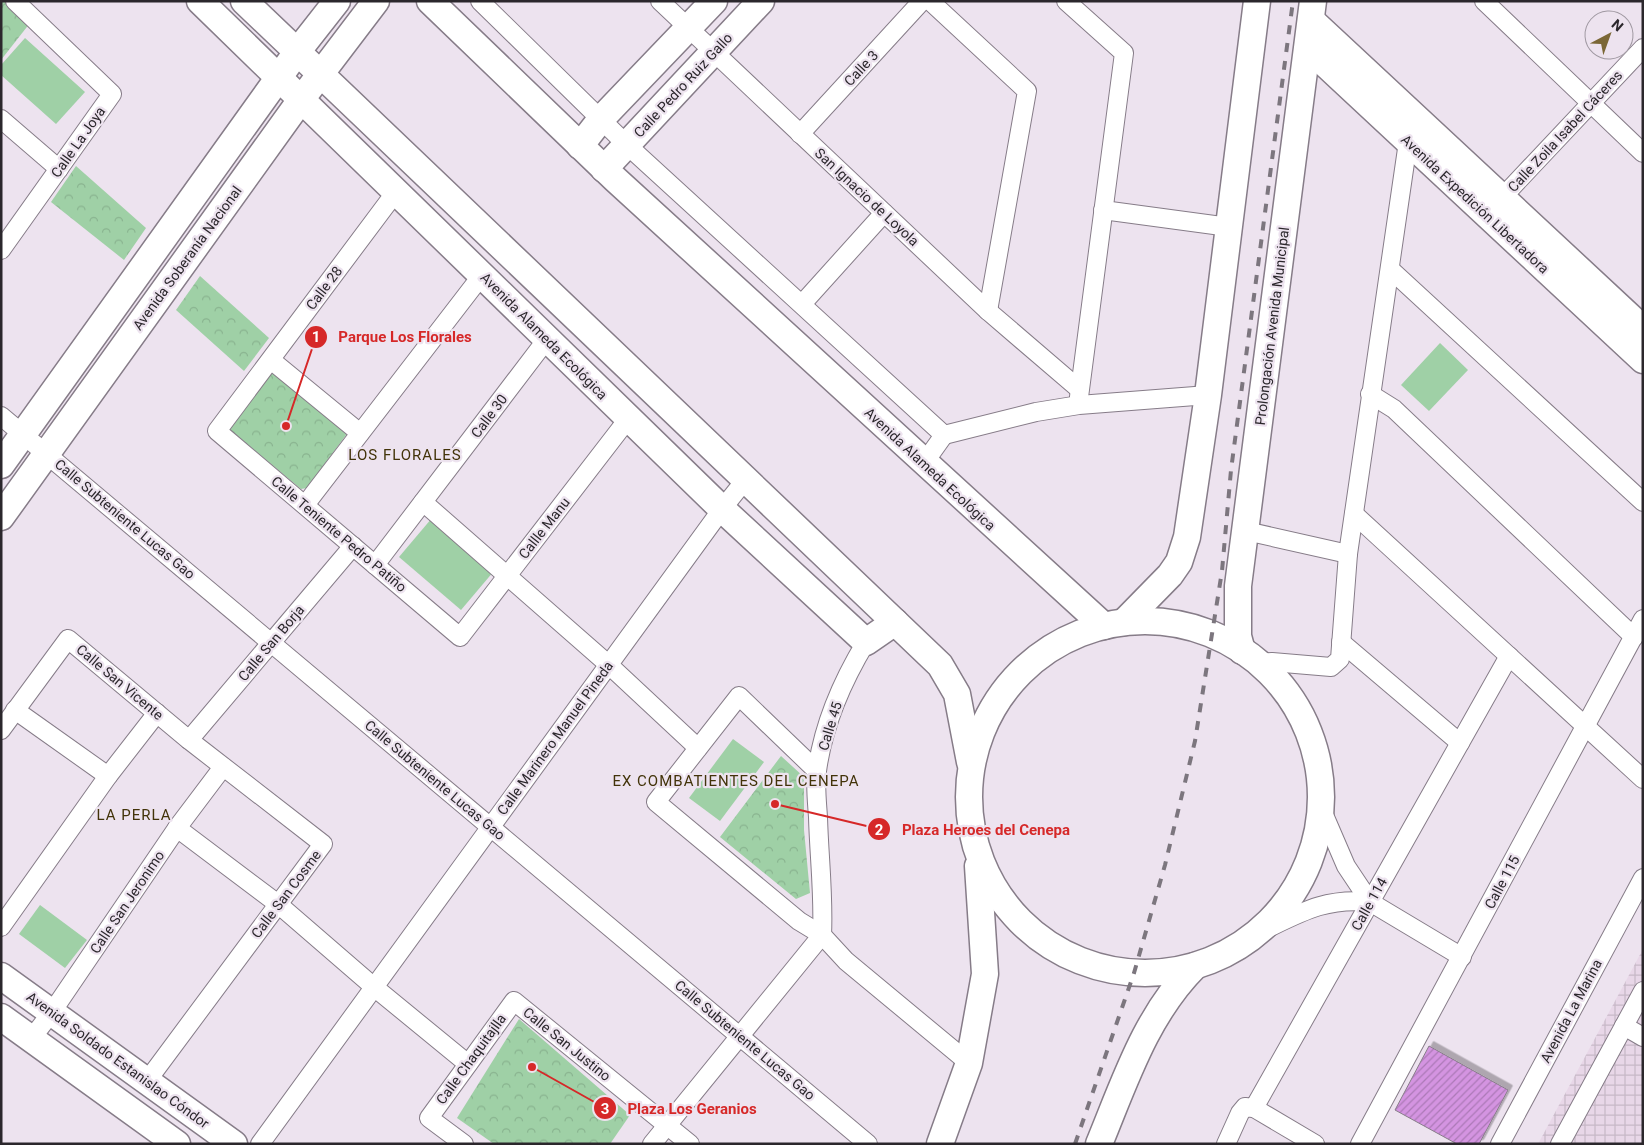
<svg xmlns="http://www.w3.org/2000/svg" width="1644" height="1145" viewBox="0 0 1644 1145" font-family="Roboto,sans-serif">
  <style>
    .industrial { fill: url(#industrial-grid) }
    .green { fill: #9fd0a6 }
    .park { fill: url(#park-crowns) }
    .building { fill: url(#building-hatch); stroke: #877d89; filter: url(#shadow) }
    .lines { fill: none; stroke-linecap: round; stroke-linejoin: round }
    .street-casing { stroke: #867c88; stroke-width: 20 }
    .secondary-casing { stroke: #867c88; stroke-width: 29 }
    .street { stroke: #fff; stroke-width: 18 }
    .secondary { stroke: #fff; stroke-width: 26 }
    .rail { stroke: #7c767e; stroke-width: 4; stroke-dasharray: 9 9; stroke-linecap: butt }
    .labels { text-anchor: middle; stroke-width: 4.5; stroke-linejoin: round; paint-order: stroke }
    .street-label { font-size: 14px; fill: #2b272c; stroke: #ede3ef }
    .neighbourhood-label { font-size: 15px; letter-spacing: 1px; fill: #423309; stroke: #ede3ef }
    .leader { fill: none; stroke: #d62828; stroke-width: 2 }
    .callout-dot { fill: #d62828; stroke: #ede3ef; stroke-width: 2 }
    .mark-label { font-size: 15px; text-anchor: middle; font-weight: bold; fill: #fff }
    .callout-label { font-size: 15px; text-anchor: middle; font-weight: bold; fill: #d62828; stroke: #ede3ef; stroke-width: 4.5; stroke-linejoin: round; paint-order: stroke }
  </style>
  <defs>
    <pattern id="industrial-grid" width="8" height="8" patternUnits="userSpaceOnUse" patternTransform="scale(1.25)"><rect width="8" height="8" fill="#e8d7e8"/><path d="M0 4h8M4 0v8" fill="none" stroke="#c7b9c7"/></pattern>
    <pattern id="park-crowns" width="20" height="18" patternUnits="userSpaceOnUse" patternTransform="scale(1.25)"><rect width="20" height="18" fill="#9fd0a6"/><path d="M2 6a3 3 0 1 1 6 0M12 15a3 3 0 1 1 6 0" fill="none" stroke="#89b38f"/></pattern>
    <pattern id="building-hatch" width="6" height="6" patternUnits="userSpaceOnUse" patternTransform="scale(1.25)"><rect width="6" height="6" fill="#d494e1"/><path d="M-1 1l2-2M0 6l6-6M5 7l2-2" fill="none" stroke="#ac79b7"/></pattern>
    <filter id="shadow"><feDropShadow dx="4.5" dy="-4.5" stdDeviation="0" flood-color="#0004"/></filter>
  </defs>
  <rect width="100%" height="100%" fill="#ede3ef"/>
  <!-- industrial -->
  <path class="industrial" d="M1643 949V1144H1538Z"/>
  <!-- green -->
  <g class="green">
    <path d="M25 38 85 92 56 124 1 75V65Z"/>
    <path d="M1440 343 1468 370 1429 411 1401 385Z"/>
    <path d="M432 518 494 571 461 610 399 557Z"/>
    <path d="M733 739 764 762 720 821 689 798Z"/>
    <path d="M40 905 87 940 65 968 19 934Z"/>
  </g>
  <!-- park -->
  <g class="park">
    <path d="M1 1H6L30 23 1 60Z"/>
    <path d="M76 166 146 228 124 260 51 202Z"/>
    <path d="M200 276 269 338 244 371 176 310Z"/>
    <path d="M274 367 349 431 307 488 301 489 230 430 228 421Z"/>
    <path d="M781 756 804 777V830L810 893 796 899 720 837Z"/>
    <path d="M519 1019 630 1115 610 1144H494L457 1118Z"/>
  </g>
  <!-- building -->
  <path class="building" d="M1429 1046 1508 1090 1479 1144H1457L1395 1110Z"/>
  <g class="lines">
    <defs>
      <g id="street">
        <path d="M480 1 627 145 944 435 1036 412 1079 405 1208 395"/>
        <path d="M660 1 988 311 1079 389"/>
        <path d="M930 1 1027 91 988 311"/>
        <path d="M1066 1 1124 53 1079 397"/>
        <path d="M1484 1 1643 153"/>
        <path d="M1 119 59 169"/>
        <path d="M800 134 922 1"/>
        <path d="M395 193 217 431 460 637 628 419"/>
        <path d="M1496 204 1643 48"/>
        <path d="M1103 210 1229 227"/>
        <path d="M1 250 112 94 15 1"/>
        <path d="M1390 269 1643 502"/>
        <path d="M802 304 884 213"/>
        <path d="M271 360 360 433"/>
        <path d="M1370 394 1394 409 1634 637"/>
        <path d="M1 416 868 1144"/>
        <path d="M924 463 944 435"/>
        <path d="M423 502 609 665 698 748"/>
        <path d="M305 505 482 275"/>
        <path d="M1354 514 1643 779"/>
        <path d="M1246 531 1348 554"/>
        <path d="M375 565 547 339"/>
        <path d="M1341 642 1460 743"/>
        <path d="M1258 663 1272 662 1331 667 1340 659 1348 554 1408 142"/>
        <path d="M15 710 108 776"/>
        <path d="M1 730 68 639 189 740 323 844 147 1081"/>
        <path d="M189 740 353 546"/>
        <path d="M817 771 739 696 656 802 799 921 822 935 846 961 969 1063"/>
        <path d="M1321 808 1346 866 1370 902 1462 957"/>
        <path d="M177 828 278 904 374 987 468 1064"/>
        <path d="M1 927 108 776 157 713"/>
        <path d="M1258 933C1298 914 1324 897 1370 902"/>
        <path d="M822 935C824 896 819 856 818 817 817 802 815 785 817 771 823 726 843 680 866 642"/>
        <path d="M1624 1026 1643 1037"/>
        <path d="M31 1039 52 1012 177 828 223 767"/>
        <path d="M1254 1108 1315 1144"/>
        <path d="M260 1144 722 509 746 479"/>
        <path d="M464 1144 429 1118 514 1001 690 1144"/>
        <path d="M652 1144 822 935"/>
        <path d="M1226 1144 1240 1113 1245 1107 1254 1108 1509 656"/>
        <path d="M1360 1144 1643 619"/>
        <path d="M1500 1144 1643 878"/>
        <path d="M1560 1144 1643 991"/>
      </g>
      <g id="secondary">
        <path d="M200 1 722 509 866 642 895 622"/>
        <path d="M244 1 940 665 957 694 970 762"/>
        <path d="M430 1 615 179 1104 626"/>
        <path d="M1311 20 1643 329"/>
        <path d="M1308 48 1643 360"/>
        <path d="M580 146 601 119 714 1"/>
        <path d="M604 169 761 1"/>
        <path d="M1 465 297 52 337 1"/>
        <path d="M1 517 300 101 376 1"/>
        <circle cx="1145" cy="797" r="176"/>
        <path d="M1124 622 1170 575 1179 562 1187 537 1208 395 1257 1"/>
        <path d="M1242 651 1238 636V586L1313 1"/>
        <path d="M1 976 234 1144"/>
        <path d="M1 1017 177 1144"/>
        <path d="M940 1144 969 1063 985 974 978 866"/>
        <path d="M1099 1144C1125 1081 1146 1015 1195 966"/>
      </g>
    </defs>
    <!-- street casing -->
    <use href="#street" class="street-casing"/>
    <!-- secondary casing -->
    <use href="#secondary" class="secondary-casing"/>
    <!-- street -->
    <use href="#street" class="street"/>
    <!-- secondary -->
    <use href="#secondary" class="secondary"/>
    <!-- rail -->
    <path class="rail" d="M1075 1144 1134 973 1165 865 1195 741 1222 571 1231 470 1293 1"/>
  </g>
  <g class="labels">
    <!-- street labels -->
    <g class="street-label">
      <text transform="translate(861 68) rotate(-47)" y="5">Calle 3</text>
      <text transform="translate(683 85) rotate(-47)" y="5">Calle Pedro Ruiz Gallo</text>
      <text transform="translate(1565 131) rotate(-47)" y="5">Calle Zoila Isabel Cáceres</text>
      <text transform="translate(78 142) rotate(-55)" y="5">Calle La Joya</text>
      <text transform="translate(867 197) rotate(43)" y="5">San Ignacio de Loyola</text>
      <text transform="translate(1475 204) rotate(43)" y="5">Avenida Expedición Libertadora</text>
      <text transform="translate(187 258) rotate(-54)" y="5">Avenida Soberanía Nacional</text>
      <text transform="translate(324 288) rotate(-53)" y="5">Calle 28</text>
      <text transform="translate(1272 326) rotate(-83)" y="5">Prolongación Avenida Municipal</text>
      <text transform="translate(544 336) rotate(45)" y="5">Avenida Alameda Ecológica</text>
      <text transform="translate(489 416) rotate(-53)" y="5">Calle 30</text>
      <text transform="translate(930 469) rotate(43)" y="5">Avenida Alameda Ecológica</text>
      <text transform="translate(125 519) rotate(40)" y="5">Calle Subteniente Lucas Gao</text>
      <text transform="translate(544 528) rotate(-52)" y="5">Callle Manu</text>
      <text transform="translate(339 534) rotate(40)" y="5">Calle Teniente Pedro Patiño</text>
      <text transform="translate(271 643) rotate(-50)" y="5">Calle San Borja</text>
      <text transform="translate(120 682) rotate(40)" y="5">Calle San Vicente</text>
      <text transform="translate(830 726) rotate(-73)" y="5">Calle 45</text>
      <text transform="translate(555 738) rotate(-54)" y="5">Calle Marinero Manuel Pineda</text>
      <text transform="translate(435 780) rotate(40)" y="5">Calle Subteniente Lucas Gao</text>
      <text transform="translate(1502 882) rotate(-62)" y="5">Calle 115</text>
      <text transform="translate(286 894) rotate(-53)" y="5">Calle San Cosme</text>
      <text transform="translate(127 902) rotate(-56)" y="5">Calle San Jeronimo</text>
      <text transform="translate(1369 904) rotate(-61)" y="5">Calle 114</text>
      <text transform="translate(1571 1011) rotate(-62)" y="5">Avenida La Marina</text>
      <text transform="translate(745 1040) rotate(40)" y="5">Calle Subteniente Lucas Gao</text>
      <text transform="translate(567 1044) rotate(39)" y="5">Calle San Justino</text>
      <text transform="translate(471 1059) rotate(-54)" y="5">Calle Chaquitajlla</text>
      <text transform="translate(118 1060) rotate(36)" y="5">Avenida Soldado Estanislao Cóndor</text>
    </g>
    <!-- neighbourhood labels -->
    <g class="neighbourhood-label">
      <text x="405" y="460">LOS FLORALES</text>
      <text x="736" y="786">EX COMBATIENTES DEL CENEPA</text>
      <text x="134" y="820">LA PERLA</text>
    </g>
  </g>
  <!-- callouts -->
  <path class="leader" d="M286 426L316 337M775 804L879 829M532 1067L605 1108"/>
  <g class="callout-dot">
    <circle cx="286" cy="426" r="5"/>
    <circle cx="775" cy="804" r="5"/>
    <circle cx="532" cy="1067" r="5"/>
    <circle cx="316" cy="337" r="12"/>
    <circle cx="879" cy="829" r="12"/>
    <circle cx="605" cy="1108" r="12"/>
  </g>
  <g class="mark-label">
    <text x="316" y="342">1</text>
    <text x="879" y="835">2</text>
    <text x="605" y="1114">3</text>
  </g>
  <g class="callout-label">
    <text x="405" y="342">Parque Los Florales</text>
    <text x="986" y="835">Plaza Heroes del Cenepa</text>
    <text x="692" y="1114">Plaza Los Geranios</text>
  </g>
  <!-- border -->
  <rect width="1644" height="1145" fill="none" stroke="#2b272c" stroke-width="5"/>
  <!-- north arrow -->
  <g transform="translate(1609 35) rotate(41)"><circle r="24" fill="#ede3ef" stroke="#9f98a1"/>
  <path d="M0-4L9 19L0 12L-9 19Z" fill="#7b6736"/>
  <text y="-8" font-size="14" font-weight="bold" text-anchor="middle" fill="#2b272c">N</text>
  </g>
</svg>
